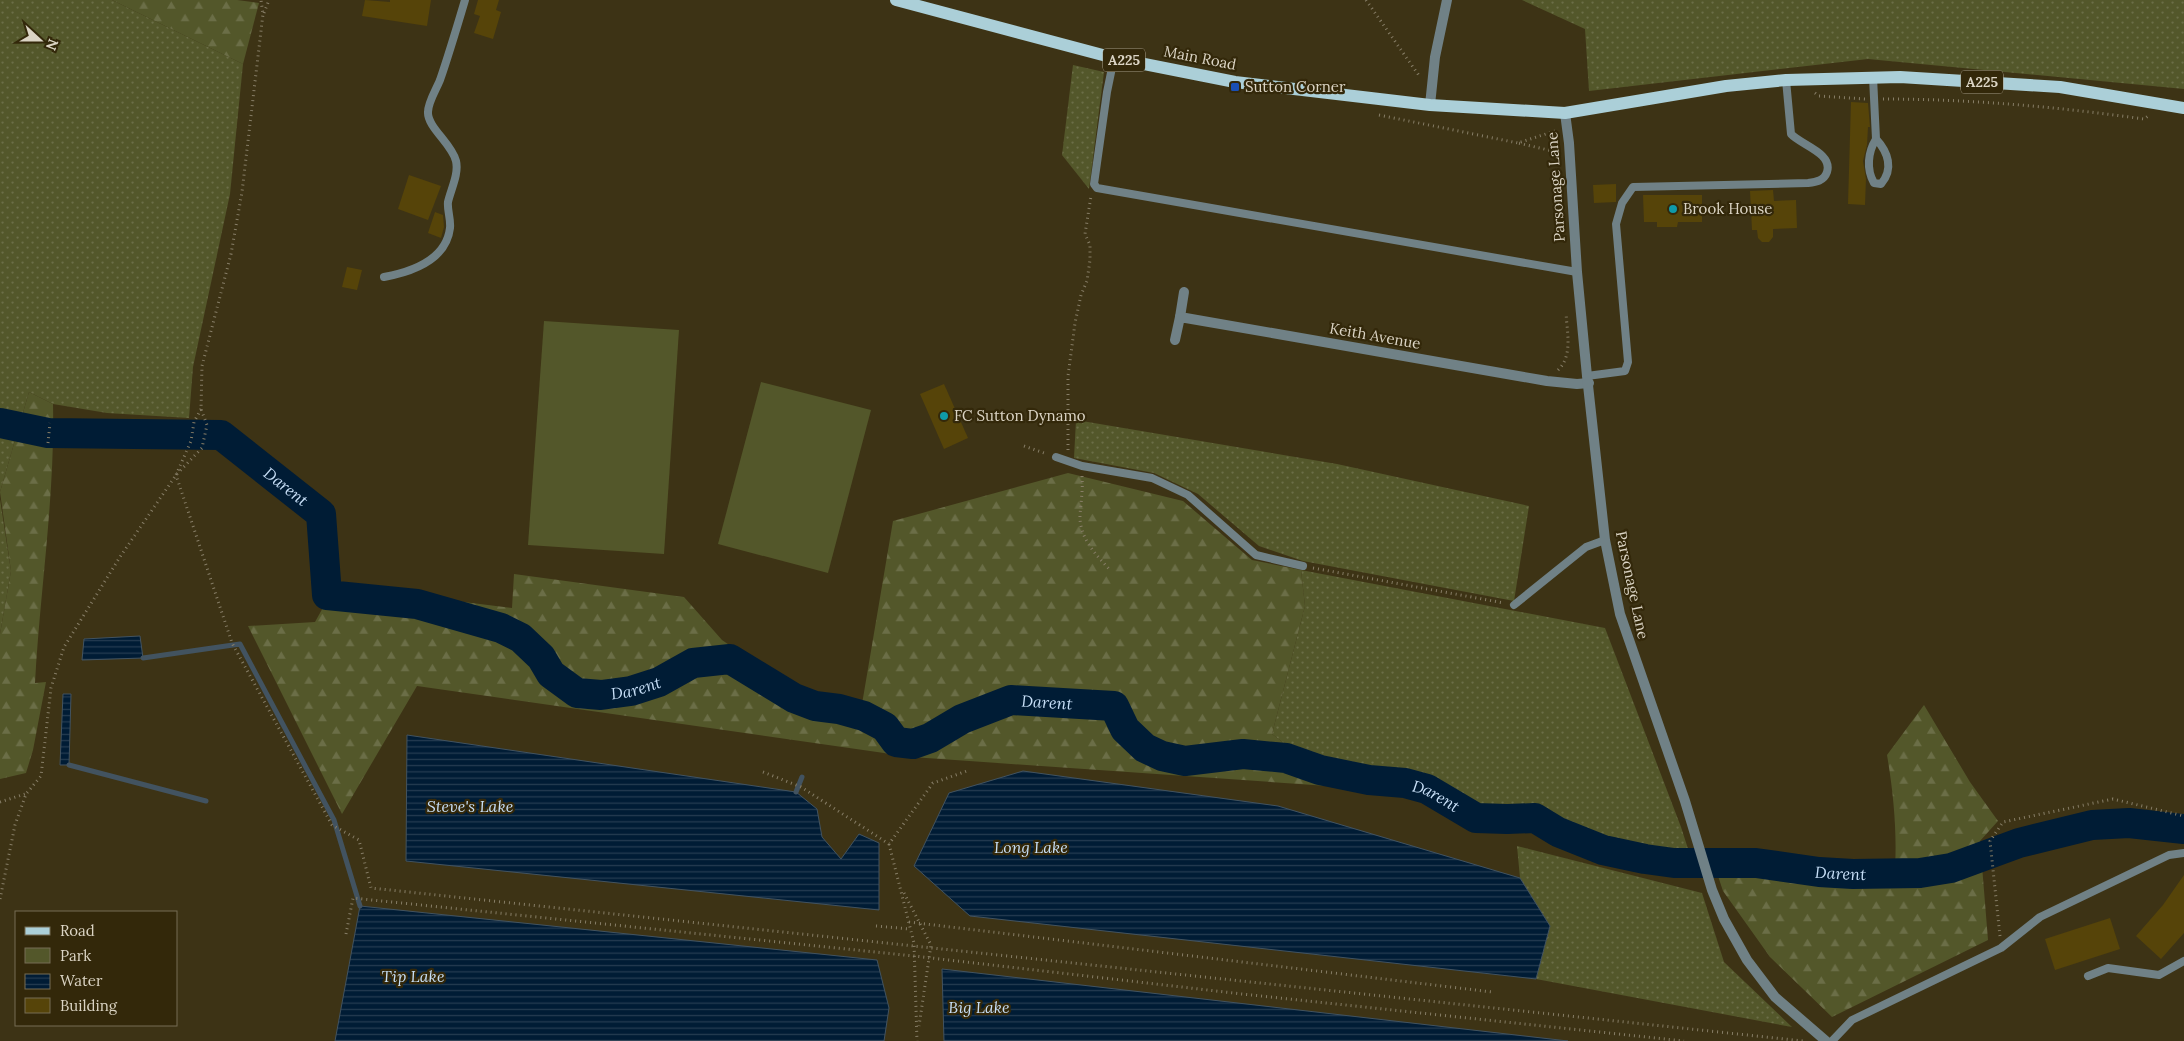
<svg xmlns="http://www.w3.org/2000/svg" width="2184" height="1041" viewBox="0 0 2184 1041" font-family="Lora,serif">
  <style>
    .grass { fill: url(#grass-dots) }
    .forest { fill: url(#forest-firs) }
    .park { fill: #53572a }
    .water { fill: url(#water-rules); stroke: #425360 }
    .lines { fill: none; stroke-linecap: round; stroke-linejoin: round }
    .stream { stroke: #425360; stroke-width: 5 }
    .river { stroke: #001c35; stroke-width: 30 }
    .building { fill: #564409 }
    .path { stroke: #877e67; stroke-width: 3; stroke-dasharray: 1 4; stroke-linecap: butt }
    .service { stroke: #708186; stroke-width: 8 }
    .minor { stroke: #708186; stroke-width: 10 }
    .tertiary { stroke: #708186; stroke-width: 10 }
    .primary { stroke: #abcfd8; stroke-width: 12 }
    .transit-dot { fill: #1a4fb4; stroke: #33280a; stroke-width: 2 }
    .culture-dot { fill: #0f9aa8; stroke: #33280a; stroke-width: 2 }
    .labels { text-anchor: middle; stroke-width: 4.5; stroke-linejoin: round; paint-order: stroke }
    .shield { fill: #33280a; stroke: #a9a08c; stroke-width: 1 }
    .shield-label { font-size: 14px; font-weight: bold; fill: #dbd4c4 }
    .street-label { font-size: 15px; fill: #dbd4c4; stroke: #33280a }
    .poi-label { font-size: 15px; fill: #dbd4c4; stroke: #33280a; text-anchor: start }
    .water-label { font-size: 16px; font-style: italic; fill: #c7dff7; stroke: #33280a }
  </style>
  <defs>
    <pattern id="grass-dots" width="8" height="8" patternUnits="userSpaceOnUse" patternTransform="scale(1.25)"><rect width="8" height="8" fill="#53572a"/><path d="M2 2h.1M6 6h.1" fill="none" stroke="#6b6e47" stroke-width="1.8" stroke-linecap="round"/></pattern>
    <pattern id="forest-firs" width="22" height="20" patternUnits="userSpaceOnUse" patternTransform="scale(1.25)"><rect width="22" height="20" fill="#53572a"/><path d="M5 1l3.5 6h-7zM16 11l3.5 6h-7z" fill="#6b6e47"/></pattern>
    <pattern id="water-rules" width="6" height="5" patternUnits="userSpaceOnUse" patternTransform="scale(1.25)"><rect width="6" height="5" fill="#001c35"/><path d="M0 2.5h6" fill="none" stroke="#253c51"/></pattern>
  </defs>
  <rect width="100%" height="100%" fill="#3d3315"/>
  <!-- grass -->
  <g class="grass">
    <path d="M0 0H112L243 64 230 194 193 367 189 418 107 413 53 404 29 392 0 492Z"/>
    <path d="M1522 0H2184V89L1868 59 1589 91 1585 29Z"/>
    <path d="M1073 65 1104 72 1089 189 1062 155Z"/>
    <path d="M1076 420 1337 464 1529 506 1514 601 1303 561 1259 546 1198 494 1154 473 1074 458Z"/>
    <path d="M0 499 11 571 0 634Z"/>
    <path d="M1301 570 1605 628 1681 827 1690 855 1615 848 1534 813 1477 811 1409 779 1310 763 1272 734 1305 606Z"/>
    <path d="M1517 846 1702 893 1724 962 1792 1027 1536 979 1550 926 1520 878Z"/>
  </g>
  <!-- forest -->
  <g class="forest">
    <path d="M112 0H237L259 3 243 64Z"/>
    <path d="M29 392 53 404C55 497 40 590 35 683L46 682 33 750 26 773 0 779V634L11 571 0 492Z"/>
    <path d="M1068 473 1183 501 1252 560 1301 570 1305 606 1272 734 1342 787 912 757 417 686 342 814 248 626 315 622 335 586 512 608 514 574 684 597 722 640 802 695 861 710 893 521Z"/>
    <path d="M1924 705 1970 782 1998 821 1980 841 1988 940 1832 1017 1770 957 1723 891 1716 870 1894 882C1898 840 1894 796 1887 755Z"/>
  </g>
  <!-- park -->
  <g class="park">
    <path d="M544 321 679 330 664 554 528 545Z"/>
    <path d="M761 382 871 410 828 573 718 544Z"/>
  </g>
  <!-- water -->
  <g class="water">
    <path d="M140 636 143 658 82 660 84 639Z"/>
    <path d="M63 694H71L69 765H60Z"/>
    <path d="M407 735 796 792 817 809 822 837 841 859 859 834 879 843V910L406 861Z"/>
    <path d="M1023 771 1278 806 1520 878 1550 926 1536 979 970 916 914 866 949 793Z"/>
    <path d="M360 906 877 960 889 1008 884 1041H335Z"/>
    <path d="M942 969 1568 1041H944Z"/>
  </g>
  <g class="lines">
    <!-- stream -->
    <g class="stream">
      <path d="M143 658 240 644 334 820 360 906"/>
      <path d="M69 765 206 801"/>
      <path d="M796 792 802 777"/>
    </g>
    <!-- river -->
    <path class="river" id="s1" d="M0 423 48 433 221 435 321 514 327 595 417 604 501 628 521 638 541 657 551 674 577 693 601 695 631 691 659 682 693 663 730 659 794 698 815 706 839 709 864 716 885 727 896 742 913 744 930 738 962 719 1011 700 1114 706 1125 729 1145 748 1162 756 1185 761 1243 754 1286 758 1320 770 1369 780 1405 783 1427 789 1476 818 1507 819 1535 818 1558 832 1603 850 1645 859 1674 863H1756L1819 872 1853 874 1920 873 1951 868 2019 843 2092 825 2129 823 2184 829"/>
  </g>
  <!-- building -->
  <g class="building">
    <path d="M365 0 390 2V0H431L427 26 362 16Z"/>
    <path d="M478 0H499L496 10 501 12 493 39 474 33 480 16 474 14Z"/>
    <path d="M1851 102 1868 103 1870 127H1868L1867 145 1863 161 1866 179 1865 205 1848 204Z"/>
    <path d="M409 175 441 186 428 220 398 209Z"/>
    <path d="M1616 184V202L1594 203 1593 185Z"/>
    <path d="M1773 190 1774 201 1796 200 1797 228 1773 229V237L1769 242H1762L1758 238 1757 230H1752L1750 191Z"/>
    <path d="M1643 195H1702V222H1678L1677 227H1657V222H1644Z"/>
    <path d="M435 212 443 215 444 227 441 238 428 233Z"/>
    <path d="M347 267 362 270 357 290 342 287Z"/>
    <path d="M944 384 968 438 944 449 920 394Z"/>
    <path d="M2184 875V933L2161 959 2136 936 2163 905Z"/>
    <path d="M2110 918 2120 949 2055 970 2045 939Z"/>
  </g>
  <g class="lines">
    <!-- path -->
    <g class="path">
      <path d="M1366 0 1420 77"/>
      <path d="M264 13 269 0"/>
      <path d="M1815 93 1819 96 1865 99"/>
      <path d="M1883 99C1971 99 2058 107 2144 119L2148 116"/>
      <path d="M1379 115 1518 143"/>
      <path d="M1555 131 1518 143 1557 152V154"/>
      <path d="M1558 370C1573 356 1567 332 1566 313"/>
      <path d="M201 409 194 422 191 441 176 475 232 643 332 825 359 840 371 888 1803 1041"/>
      <path d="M48 443 50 423"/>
      <path d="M1024 446 1047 454"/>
      <path d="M1068 450V376L1075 323 1081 295 1087 281 1090 260V245L1085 234 1091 196"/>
      <path d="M1082 476C1083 490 1081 502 1080 515 1079 538 1097 556 1111 571"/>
      <path d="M1313 568 1504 603"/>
      <path d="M763 772 801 787 889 844 933 783 967 771"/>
      <path d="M0 802 25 794"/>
      <path d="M889 844 914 943 917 1041"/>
      <path d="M904 893 931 945 919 1026"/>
      <path d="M0 899 15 825 26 794 41 776 51 688 64 647 120 557 176 475 202 448 207 425 201 409 202 366 231 254 242 192 263 14 261 0"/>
      <path d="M909 922 1492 992"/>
      <path d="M876 926 910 929"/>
      <path d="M346 934 353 898 914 956 1242 994 1684 1041"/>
      <path d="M2000 936 1990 841 2003 822 2113 799 2184 816"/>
    </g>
    <!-- service -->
    <g class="service">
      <path d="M1114 58 1107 92 1094 184 1097 188 1577 272"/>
      <path d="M1873 77 1876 139C1888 152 1894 169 1881 184L1874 183C1866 169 1868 152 1876 139"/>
      <path d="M384 277C411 272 446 261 450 228 451 219 447 210 448 202 451 189 459 174 456 161 452 144 427 127 428 112 428 102 436 90 440 80 449 54 457 27 465 0"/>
      <path d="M1587 376 1625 371 1628 362 1616 224 1622 203 1633 187 1808 183C1816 182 1824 181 1827 172 1833 153 1801 145 1791 134L1786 80"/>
      <path d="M1056 457 1082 466 1152 478 1188 495 1256 555 1303 566"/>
      <path d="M1514 605 1586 547 1605 540"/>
      <path d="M2088 976 2108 968 2159 975 2184 961"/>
      <path d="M1832 1041 1852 1020 2001 948 2040 917 2169 855 2184 853"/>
    </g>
    <!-- minor -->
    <g class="minor">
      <path d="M1180 317 1184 292"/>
      <path d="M1175 340 1180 317 1547 381 1577 384 1589 383"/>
    </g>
    <!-- tertiary -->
    <g class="tertiary">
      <path d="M1430 105 1435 57 1447 0"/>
      <path d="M1565 113 1569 143 1577 272 1587 376 1605 540 1620 614 1685 801 1712 890 1724 919 1747 960 1775 997 1826 1041"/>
    </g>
    <!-- primary -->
    <path class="primary" d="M896 0 1114 58 1235 82 1430 105 1565 113 1726 86 1786 80 1900 77 2060 87 2184 108"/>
  </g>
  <!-- markers -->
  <rect class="transit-dot" x="1230" y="82" width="10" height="10" rx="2.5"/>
  <g class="culture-dot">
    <circle cx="1673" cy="209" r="5"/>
    <circle cx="944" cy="416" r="5"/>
  </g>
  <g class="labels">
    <!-- shield labels -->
    <g class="shield">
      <rect x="1103" y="48.5" width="42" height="23" rx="4"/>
      <rect x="1961" y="70.5" width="42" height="23" rx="4"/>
    </g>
    <g class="shield-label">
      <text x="1124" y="65">A225</text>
      <text x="1982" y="87">A225</text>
    </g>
    <!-- street labels -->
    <g class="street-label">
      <text transform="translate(1200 58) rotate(11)" y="5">Main Road</text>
      <text transform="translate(1556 187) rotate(-94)" y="5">Parsonage Lane</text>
      <text transform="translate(1375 336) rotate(10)" y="5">Keith Avenue</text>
      <text transform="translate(1632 585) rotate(78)" y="5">Parsonage Lane</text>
    </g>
    <!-- poi labels -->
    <g class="poi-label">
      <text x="1245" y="92">Sutton Corner</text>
      <text x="1683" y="214">Brook House</text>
      <text x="954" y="421">FC Sutton Dynamo</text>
    </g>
    <!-- water labels -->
    <g class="water-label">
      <text dy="6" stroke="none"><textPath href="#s1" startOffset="305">Darent</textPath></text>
      <text dy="6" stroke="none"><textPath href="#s1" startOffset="770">Darent</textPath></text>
      <text dy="6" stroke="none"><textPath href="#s1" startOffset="1221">Darent</textPath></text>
      <text dy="6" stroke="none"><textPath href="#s1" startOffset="1641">Darent</textPath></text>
      <text x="470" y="812">Steve's Lake</text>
      <text x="1031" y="853">Long Lake</text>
      <text dy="6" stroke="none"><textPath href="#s1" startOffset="2061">Darent</textPath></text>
      <text x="413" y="982">Tip Lake</text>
      <text x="979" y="1013">Big Lake</text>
    </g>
  </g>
  <!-- legend -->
  <rect x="15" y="911" width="162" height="115" fill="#33280a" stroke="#766d54"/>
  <rect x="25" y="927" width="25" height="8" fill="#abcfd8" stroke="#766d54"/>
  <text x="60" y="936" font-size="15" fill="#dbd4c4">Road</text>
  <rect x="25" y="948" width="25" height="15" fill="#53572a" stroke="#766d54"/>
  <text x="60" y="961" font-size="15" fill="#dbd4c4">Park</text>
  <rect x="25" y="974" width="25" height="15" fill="url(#water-rules)" stroke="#766d54"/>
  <text x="60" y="986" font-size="15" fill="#dbd4c4">Water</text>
  <rect x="25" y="998" width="25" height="15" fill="#564409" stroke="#766d54"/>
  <text x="60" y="1011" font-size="15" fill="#dbd4c4">Building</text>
  <!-- north arrow -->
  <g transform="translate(40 40) rotate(111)" stroke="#33280a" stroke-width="4" paint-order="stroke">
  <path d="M0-4L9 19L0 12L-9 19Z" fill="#dbd4c4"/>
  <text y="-8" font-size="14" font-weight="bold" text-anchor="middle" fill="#dbd4c4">N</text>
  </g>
</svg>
